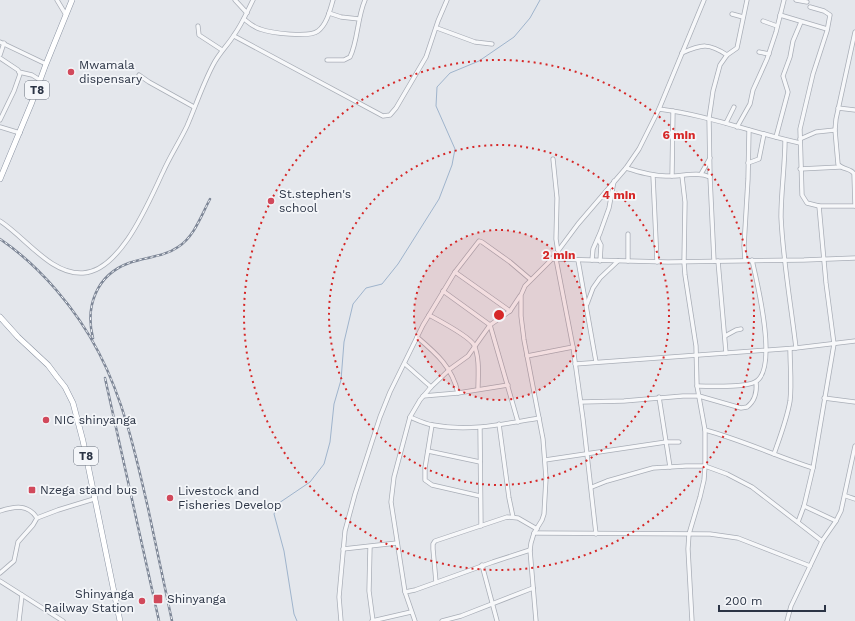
<svg xmlns="http://www.w3.org/2000/svg" width="855" height="621" viewBox="0 0 855 621" font-family="'Work Sans',sans-serif">
  <style>
    .lines { fill: none; stroke-linecap: round; stroke-linejoin: round }
    .stream { stroke: #9fb4cc; stroke-width: 1 }
    .minor-casing { stroke: #a9aeb7; stroke-width: 5 }
    .highway-casing { stroke: #8b94a3; stroke-width: 6 }
    .minor { stroke: #f7f8fa; stroke-width: 3.5 }
    .highway { stroke: #fff; stroke-width: 5 }
    .rail-casing { stroke: #7d8696; stroke-width: 2.5 }
    .rail { stroke: #f4f6f9; stroke-width: 1; stroke-dasharray: 3; stroke-linecap: butt }
    .ring { fill: none; stroke: #d62828; stroke-width: 2; stroke-dasharray: 2 4 }
    .poi-dot { fill: #d1495b; stroke: #f4f6f9; stroke-width: 1.5 }
    .labels { text-anchor: middle; stroke-width: 3.5; stroke-linejoin: round; paint-order: stroke }
    .shield { fill: #f4f6f9; stroke: #676e7b; stroke-width: 1 }
    .shield-label { font-size: 11px; font-weight: bold; fill: #2b3445 }
    .poi-label { font-size: 12px; fill: #2b3445; stroke: #f4f6f9; text-anchor: start }
    .centre { fill: #d62828; stroke: #f4f6f9; stroke-width: 2 }
    .ring-label { font-size: 12px; text-anchor: middle; font-weight: bold; fill: #d62828; stroke: #f4f6f9; stroke-width: 3.5; stroke-linejoin: round; paint-order: stroke }
  </style>
  <rect width="100%" height="100%" fill="#e4e7ec"/>
  <g class="lines">
    <!-- stream -->
    <path class="stream" d="M297 621 294 614 284 551 274 514 279 503 310 482 324 464 330 442 334 404 341 380 344 342 353 304 366 288 382 284 398 264 439 199 452 165 455 149 436 106 437 87 450 73 479 61 514 37 530 18 540 0"/>
    <defs>
      <g id="minor">
        <path d="M57 0 66 15"/>
        <path d="M235 0 247 13"/>
        <path d="M796 0 807 2"/>
        <path d="M810 7 824 11 830 15 827 31 813 74 800 129 802 195 807 203 819 206H855"/>
        <path d="M329 13 341 17 359 19"/>
        <path d="M732 14 743 17"/>
        <path d="M780 15 827 29"/>
        <path d="M244 19C249 23 253 27 260 29 271 33 309 38 318 31 327 24 330 10 333 0"/>
        <path d="M763 21 777 26"/>
        <path d="M198 26 199 35 222 50"/>
        <path d="M437 28 475 42 492 44"/>
        <path d="M855 32 836 119 835 130 838 164C842 170 851 168 854 174L855 206"/>
        <path d="M234 36 383 116 390 115 396 108 426 57 438 21 447 0"/>
        <path d="M0 42 46 64"/>
        <path d="M759 52 769 54"/>
        <path d="M682 53C702 44 709 43 727 55"/>
        <path d="M0 55 4 43"/>
        <path d="M0 58 18 70 20 74 14 91 0 120"/>
        <path d="M327 60H344L350 57C358 41 357 18 365 0"/>
        <path d="M19 72 32 75 40 80"/>
        <path d="M139 75 149 82 194 107"/>
        <path d="M838 108 855 110"/>
        <path d="M659 109C708 115 753 133 800 143"/>
        <path d="M726 123 734 107"/>
        <path d="M0 127 20 133"/>
        <path d="M737 127 750 104 753 90 767 59 776 32 784 0"/>
        <path d="M776 137 788 92 783 76 790 57 793 41 801 22"/>
        <path d="M800 139 816 132 835 130"/>
        <path d="M785 140C785 166 781 191 781 217 783 261 791 305 796 348"/>
        <path d="M553 159 557 198 556 239 558 252"/>
        <path d="M748 163 759 159 764 134"/>
        <path d="M626 168C639 172 652 176 666 176 680 177 697 171 710 177"/>
        <path d="M800 169 840 167"/>
        <path d="M701 174 710 158"/>
        <path d="M653 176 657 262"/>
        <path d="M672 176 673 111"/>
        <path d="M682 176 685 202 684 262 685 275 696 346 697 386 705 430V466L704 480 700 497 689 534 688 549 692 621"/>
        <path d="M0 221C25 237 51 275 83 273 121 271 149 201 163 172 170 156 180 141 187 126 196 105 203 84 213 65 219 53 228 45 234 35 242 24 247 12 253 0"/>
        <path d="M628 234V261"/>
        <path d="M598 239 601 245 600 261"/>
        <path d="M552 259 668 262 804 260 855 258"/>
        <path d="M556 259 573 347 583 419 596 534"/>
        <path d="M578 260 596 362"/>
        <path d="M592 260 593 249 600 233 609 208 614 181"/>
        <path d="M745 260 744 246 748 179 749 130"/>
        <path d="M714 261 710 177 709 118 711 105 713 91 720 65 727 55 737 48 747 0"/>
        <path d="M718 261 726 353"/>
        <path d="M455 272 510 311"/>
        <path d="M443 291 490 325 518 422"/>
        <path d="M587 304 593 288 600 278 618 261"/>
        <path d="M429 315C440 321 469 336 474 345 480 358 478 376 478 389"/>
        <path d="M725 336 736 330 741 329"/>
        <path d="M417 337C437 354 452 367 458 393"/>
        <path d="M527 356 573 347"/>
        <path d="M405 364 431 387"/>
        <path d="M575 364 796 348 855 341"/>
        <path d="M697 386C711 386 744 388 755 382 779 370 757 282 752 260"/>
        <path d="M423 396 458 393 508 385"/>
        <path d="M659 397 670 467"/>
        <path d="M824 398 855 402"/>
        <path d="M581 402 624 401 683 396H699L741 408 747 407C755 401 757 391 756 382"/>
        <path d="M410 417C417 420 425 424 433 425 469 432 504 424 539 418"/>
        <path d="M499 424 509 498 513 517"/>
        <path d="M432 425 425 468V480L432 485 480 496"/>
        <path d="M480 428 481 526"/>
        <path d="M705 430C742 440 776 456 813 468"/>
        <path d="M428 451 480 462"/>
        <path d="M774 454C780 437 787 419 790 401 792 384 790 366 790 349"/>
        <path d="M545 460 666 442H679"/>
        <path d="M592 487 607 481 653 468 686 466H705L727 474 752 487 822 541"/>
        <path d="M846 496 855 499"/>
        <path d="M804 506 836 521"/>
        <path d="M0 511C15 506 28 504 37 518"/>
        <path d="M798 522 804 506 813 468 834 344 826 283 819 206"/>
        <path d="M534 533 710 534 738 538 810 566"/>
        <path d="M370 547 369 591 373 621"/>
        <path d="M343 549 397 543"/>
        <path d="M482 565 497 621"/>
        <path d="M0 573 14 561 18 542 33 525 37 518 58 510 94 499"/>
        <path d="M0 581 63 621"/>
        <path d="M436 582 433 549V544L435 541 507 517 518 518 537 529"/>
        <path d="M405 592 415 590 493 562 530 550"/>
        <path d="M19 621 22 595"/>
        <path d="M341 621 339 597 345 531 355 494 380 417 390 392 423 325 455 272 479 241 482 242 510 262 530 279"/>
        <path d="M372 621 411 612"/>
        <path d="M415 621 405 592 391 502 394 477 410 417 420 400 431 387 450 369 468 356 490 325 510 311 520 296"/>
        <path d="M442 621 461 616 533 588"/>
        <path d="M536 621 530 550 531 543 534 533 542 520 544 514 546 478 543 439 524 340 521 316V295L525 286 552 259 578 224 626 168 639 149 659 109 704 0"/>
        <path d="M787 621 791 606 822 541 836 521 841 511 855 446"/>
      </g>
      <g id="highway">
        <path d="M0 179 32 102 46 64 72 0"/>
        <path d="M0 317 18 337 48 365 57 377 65 387 73 403 83 441 120 621"/>
      </g>
    </defs>
    <!-- minor casing -->
    <use href="#minor" class="minor-casing"/>
    <!-- highway casing -->
    <use href="#highway" class="highway-casing"/>
    <!-- minor -->
    <use href="#minor" class="minor"/>
    <!-- highway -->
    <use href="#highway" class="highway"/>
    <defs>
      <g id="rail">
        <path d="M0 239C40 266 77 310 99 353 124 401 136 456 148 508 156 546 164 583 172 621"/>
        <path d="M93 338C85 307 96 275 129 263 145 257 164 257 178 247 194 237 201 216 210 199"/>
        <path d="M105 378 159 621"/>
      </g>
    </defs>
    <!-- rail casing -->
    <use href="#rail" class="rail-casing"/>
    <!-- rail -->
    <use href="#rail" class="rail"/>
  </g>
  <!-- distance rings -->
  <circle cx="499" cy="315" r="85" fill="#d62828" fill-opacity=".12"/>
  <g class="ring">
    <circle cx="499" cy="315" r="85"/>
    <circle cx="499" cy="315" r="170"/>
    <circle cx="499" cy="315" r="255"/>
  </g>
  <!-- markers -->
  <g class="poi-dot">
    <circle cx="71" cy="72" r="4"/>
    <circle cx="271" cy="201" r="4"/>
    <circle cx="46" cy="420" r="4"/>
    <rect x="28" y="486" width="8" height="8" rx="2"/>
    <circle cx="170" cy="498" r="4"/>
    <rect x="153" y="594" width="10" height="10" rx="2"/>
    <circle cx="142" cy="601" r="4"/>
  </g>
  <g class="labels">
    <!-- shield labels -->
    <g class="shield">
      <rect x="25" y="81" width="24" height="18" rx="3"/>
      <rect x="74" y="447" width="24" height="18" rx="3"/>
    </g>
    <g class="shield-label">
      <text x="37" y="94">T8</text>
      <text x="86" y="460">T8</text>
    </g>
    <!-- poi labels -->
    <g class="poi-label">
      <text x="79" y="69">Mwamala<tspan x="79" dy="14">dispensary</tspan></text>
      <text x="279" y="198">St.stephen's<tspan x="279" dy="14">school</tspan></text>
      <text x="54" y="424">NIC shinyanga</text>
      <text x="40" y="494">Nzega stand bus</text>
      <text x="178" y="495">Livestock and<tspan x="178" dy="14">Fisheries Develop</tspan></text>
      <text x="134" y="598" text-anchor="end">Shinyanga<tspan x="134" dy="14">Railway Station</tspan></text>
      <text x="167" y="603">Shinyanga</text>
    </g>
  </g>
  <circle cx="499" cy="315" r="6" class="centre"/>
  <g class="ring-label">
    <text x="679" y="139">6 min</text>
    <text x="619" y="199">4 min</text>
    <text x="559" y="259">2 min</text>
  </g>
  <!-- scale -->
  <path d="M719 605v6h106v-6" fill="none" stroke="#2b3445" stroke-width="2"/>
  <text x="725" y="605" font-size="12" fill="#2b3445" stroke="#f4f6f9" stroke-width="3" paint-order="stroke">200 m</text>
</svg>
